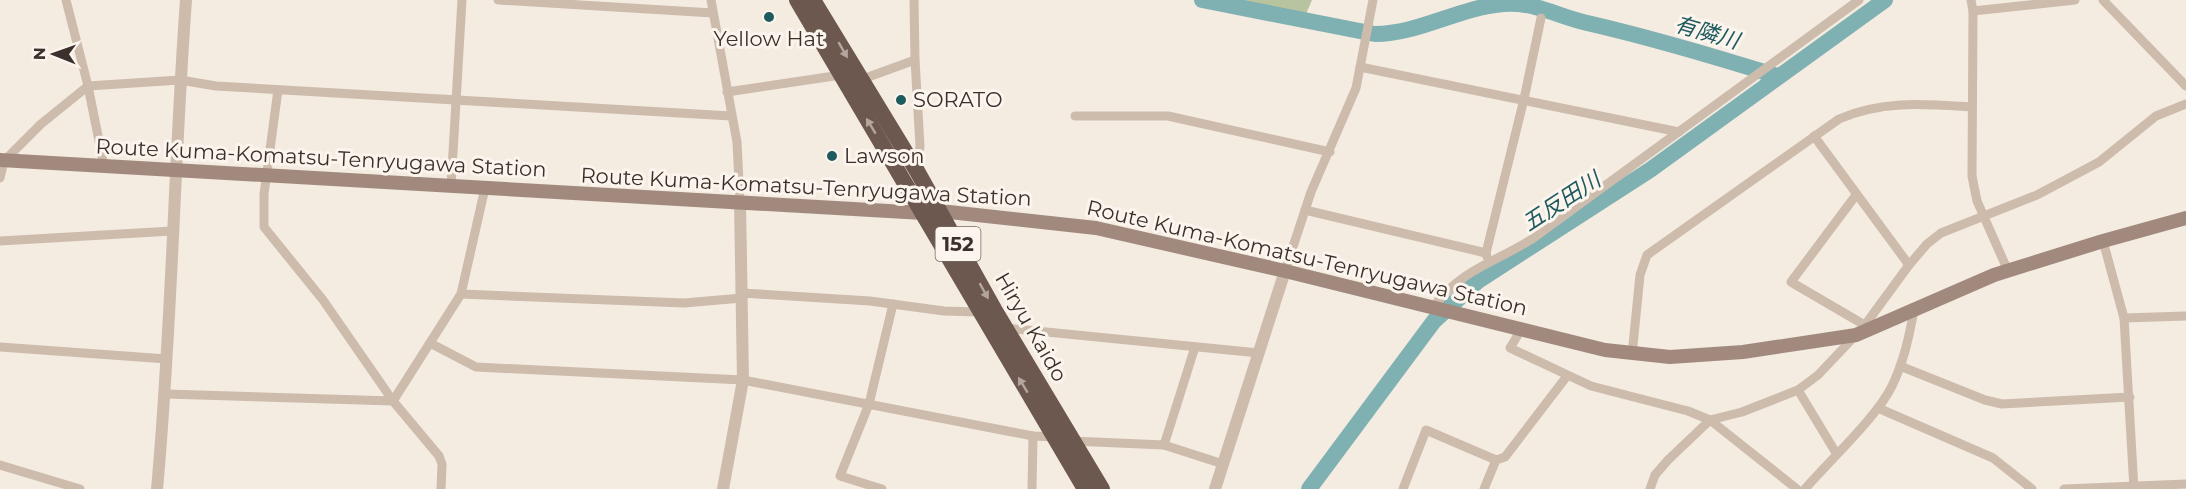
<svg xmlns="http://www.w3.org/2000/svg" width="2186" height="489" viewBox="0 0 2186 489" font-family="Montserrat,'Noto Sans JP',sans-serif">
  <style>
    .green { fill: #b8c4a0 }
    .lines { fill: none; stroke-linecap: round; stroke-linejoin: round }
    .river { stroke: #7fb0b2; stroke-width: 16 }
    .minor { stroke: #cdbbac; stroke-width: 9 }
    .tertiary { stroke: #cdbbac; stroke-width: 12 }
    .secondary { stroke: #a18a7d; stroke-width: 14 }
    .trunk { stroke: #6c584f; stroke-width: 16 }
    .oneway { fill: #b4a69e }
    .poi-dot { fill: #1f5a5e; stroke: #fbf5ee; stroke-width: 2 }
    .labels { text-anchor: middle; stroke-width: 6; stroke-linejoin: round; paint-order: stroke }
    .shield { fill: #fbf5ee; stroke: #756b66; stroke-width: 1.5 }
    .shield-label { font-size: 20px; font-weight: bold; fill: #3b302b }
    .poi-label { font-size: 21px; fill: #3b302b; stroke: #fbf5ee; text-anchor: start }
    .street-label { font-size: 21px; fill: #3b302b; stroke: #fbf5ee }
    .water-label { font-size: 22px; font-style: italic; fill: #1f5a5e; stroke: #fbf5ee }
  </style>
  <rect width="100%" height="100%" fill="#f4ebe1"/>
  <!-- green -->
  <path class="green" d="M1220 0H1312L1306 14Z"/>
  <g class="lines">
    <!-- river -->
    <g class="river">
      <path d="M1202 0 1375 34C1419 34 1460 7 1504 4 1536 2 1554 15 1583 22 1649 37 1713 56 1777 76"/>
      <path d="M1309 489 1434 321 1478 281 1650 170 1885 0"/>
    </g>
    <!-- minor -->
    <g class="minor">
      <path d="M66 0 88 86 180 80 216 86 731 116"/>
      <path d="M498 0 713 13"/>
      <path d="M711 0 737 142 740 202"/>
      <path d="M1971 0 1973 11 1972 176 1977 201 2008 271"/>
      <path d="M2103 0 2186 86"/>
      <path d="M1973 11 2075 0"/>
      <path d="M915 60 920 146 917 169"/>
      <path d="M1360 67 1679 132"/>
      <path d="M860 80 915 60 914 0"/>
      <path d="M278 90 264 194V227L323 300 393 401 439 456 442 464 441 489"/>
      <path d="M727 92 841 75"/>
      <path d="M1075 116H1168L1330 152"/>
      <path d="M1814 136 1909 265"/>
      <path d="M0 178 4 161 41 124 88 86 104 166"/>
      <path d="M451 186 462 0"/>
      <path d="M1856 195 1791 282 1868 327"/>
      <path d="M1305 210 1486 253 1487 257"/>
      <path d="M0 241 172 231"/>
      <path d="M2103 241 2124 318 2134 489"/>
      <path d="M1486 253 1524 99 1541 18"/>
      <path d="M1285 271 1311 192 1356 88 1373 0"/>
      <path d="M742 293 870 301 944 311 979 312"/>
      <path d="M461 294 684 303 742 298"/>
      <path d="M1433 307C1464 268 1492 264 1532 239L1859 0"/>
      <path d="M2124 318 2186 316"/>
      <path d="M1865 325 1909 265 1927 244 1941 233 2037 195 2099 162 2156 116 2186 104"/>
      <path d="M1005 328 1259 353"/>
      <path d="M1522 328 1510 348 1591 386 1688 411 1710 420 1797 489"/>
      <path d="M430 343 476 367 743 380 1033 436 1055 437"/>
      <path d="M0 347 167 359"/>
      <path d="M1632 355 1640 275 1647 255 1839 119C1882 100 1925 104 1971 107"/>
      <path d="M1900 366 1985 400 2002 404 2130 397"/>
      <path d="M1798 390 1836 453"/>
      <path d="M166 394 393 401"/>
      <path d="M393 401 461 294 485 188"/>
      <path d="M1878 408 1993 458 2032 489"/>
      <path d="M1072 441 1164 445 1223 464"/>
      <path d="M1164 445 1195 347"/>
      <path d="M0 465 80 489"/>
      <path d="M882 489 840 476 869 404 893 304"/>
      <path d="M1032 489 1033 436"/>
      <path d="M1403 489 1426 430 1496 460"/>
      <path d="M1484 489 1496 460 1505 457 1567 376"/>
      <path d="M1650 489 1655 475 1668 460 1710 420 1742 412 1798 390 1818 375 1856 335"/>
      <path d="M1805 489C1829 461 1877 417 1892 386 1904 361 1909 337 1914 310"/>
      <path d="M2064 489 2186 484"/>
    </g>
    <!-- tertiary -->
    <g class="tertiary">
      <path d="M157 489C172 326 174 163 186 0"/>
      <path d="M723 489 743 380 740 202"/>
      <path d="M1215 489 1285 271"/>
    </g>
    <!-- secondary -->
    <path class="secondary" d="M0 160 923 213 940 211 1096 228 1285 271 1605 350 1670 357 1743 352 1856 335 1994 275 2103 241 2186 218"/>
    <!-- trunk -->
    <g class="trunk">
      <path d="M797 0 1085 489"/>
      <path d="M813 0 917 171 994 309 1102 489"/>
    </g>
  </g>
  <!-- one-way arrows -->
  <defs><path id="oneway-solid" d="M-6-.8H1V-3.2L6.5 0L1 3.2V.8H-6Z" transform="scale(1.5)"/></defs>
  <g class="oneway">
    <use href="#oneway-solid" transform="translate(843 50) rotate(60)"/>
    <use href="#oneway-solid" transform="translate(871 126) rotate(-121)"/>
    <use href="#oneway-solid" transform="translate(984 291) rotate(61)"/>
    <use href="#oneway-solid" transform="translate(1023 385) rotate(-121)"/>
  </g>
  <!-- markers -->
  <g class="poi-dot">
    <circle cx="769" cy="17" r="6"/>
    <circle cx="901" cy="100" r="6"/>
    <circle cx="832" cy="156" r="6"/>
  </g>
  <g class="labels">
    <!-- shield labels -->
    <rect class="shield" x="935.5" y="227" width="45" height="34" rx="4.5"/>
    <g class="shield-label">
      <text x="958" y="251">152</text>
    </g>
    <!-- poi labels -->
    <g class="poi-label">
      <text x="769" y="46" text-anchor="middle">Yellow Hat</text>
      <text x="913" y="107">SORATO</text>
      <text x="844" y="163">Lawson</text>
    </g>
    <!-- street labels -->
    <g class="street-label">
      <text transform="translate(321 158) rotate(3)" y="7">Route Kuma-Komatsu-Tenryugawa Station</text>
      <text transform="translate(806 187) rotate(3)" y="7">Route Kuma-Komatsu-Tenryugawa Station</text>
      <text transform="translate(1307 258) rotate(13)" y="7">Route Kuma-Komatsu-Tenryugawa Station</text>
      <text transform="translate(1031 327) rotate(60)" y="7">Hiryu Kaido</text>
    </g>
    <!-- water labels -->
    <g class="water-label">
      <text transform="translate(1707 32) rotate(16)" y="8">有隣川</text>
      <text transform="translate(1561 201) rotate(-33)" y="8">五反田川</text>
    </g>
  </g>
  <!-- north arrow -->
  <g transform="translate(54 54) rotate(271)" stroke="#fbf5ee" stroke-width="4.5" paint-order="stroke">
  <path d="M0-4.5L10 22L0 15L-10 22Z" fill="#3b302b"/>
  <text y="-9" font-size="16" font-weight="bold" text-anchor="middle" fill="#3b302b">N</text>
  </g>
</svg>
